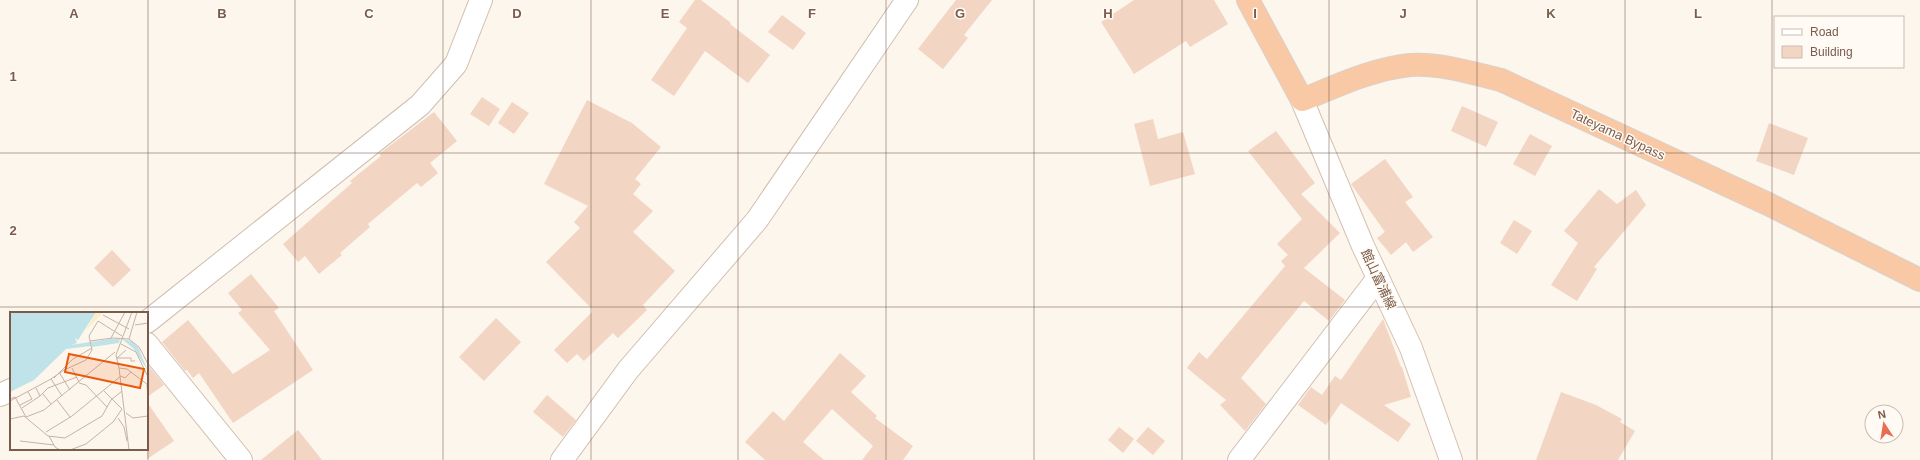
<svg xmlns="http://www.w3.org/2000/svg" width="1920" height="460" viewBox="0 0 1920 460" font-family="Arial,'Noto Sans JP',sans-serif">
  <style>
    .building { fill: #f3d5c3 }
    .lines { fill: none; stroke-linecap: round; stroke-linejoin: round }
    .minor-casing { stroke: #d1beb0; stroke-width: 24 }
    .secondary-casing { stroke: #d6c0b0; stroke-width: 24 }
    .trunk-casing { stroke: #dad1cd; stroke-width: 24 }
    .minor { stroke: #fff; stroke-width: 22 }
    .secondary { stroke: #fff; stroke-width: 22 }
    .trunk { stroke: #f9c8a4; stroke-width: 22 }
    .grid { fill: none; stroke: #7a5c4d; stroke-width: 1; stroke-opacity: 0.55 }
    .labels { text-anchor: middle; stroke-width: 3; stroke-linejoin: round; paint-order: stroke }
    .street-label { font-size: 13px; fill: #7a5c4d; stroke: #fffaf3 }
    .inset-road { fill: none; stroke: #c5b3a7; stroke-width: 1 }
    .view { fill: #e8590c; fill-opacity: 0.15; stroke: #e8590c; stroke-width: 2 }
    .inset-edge { fill: none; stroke: #7a5c4d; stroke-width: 2 }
    .grid-label { font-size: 13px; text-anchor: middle; font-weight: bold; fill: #7a5c4d; stroke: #fffaf3; stroke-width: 3; stroke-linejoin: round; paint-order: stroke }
  </style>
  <rect width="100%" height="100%" fill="#fdf6ec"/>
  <!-- building -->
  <g class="building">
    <path d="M695 0H701L731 23 730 24 770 55 748 83 705 51 674 96 651 80 687 28 679 22Z"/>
    <path d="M956 0H992L964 35 968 38 943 69 918 49Z"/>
    <path d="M1134 0H1214L1228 24 1190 47 1186 41 1134 74 1101 22Z"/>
    <path d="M782 15 806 33 793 50 768 32Z"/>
    <path d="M482 97 500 109 489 126 470 114Z"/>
    <path d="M587 100 632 123 661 147 635 179 641 184 633 194 653 211 633 232 675 271 643 305 647 310 618 338 613 333 584 361 577 354 567 363 554 350 592 312V309L546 262 580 228 574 222 588 206 544 184Z"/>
    <path d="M512 102 529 113 514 134 498 123Z"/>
    <path d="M1462 106 1498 122 1486 147 1451 131Z"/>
    <path d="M434 112 457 141 430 163 438 173 421 187 417 183 368 224 370 227 340 253 342 255 319 274 305 256 298 262 283 244 352 183 350 181 381 156 379 154Z"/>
    <path d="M1153 119 1158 139 1183 132 1195 174 1150 186 1134 124Z"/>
    <path d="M1769 123 1808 138 1794 175 1756 161Z"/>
    <path d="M1276 131 1315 183 1301 194 1340 233 1304 268 1345 300 1329 321 1304 301 1241 378 1266 404 1245 431 1220 405 1226 400 1187 368 1199 352 1207 359 1285 266 1281 261 1288 255 1277 244 1302 219 1248 151Z"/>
    <path d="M1530 134 1552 146 1535 176 1513 164Z"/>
    <path d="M1385 159 1413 197 1405 202 1433 237 1413 252 1406 242 1391 255 1377 238 1385 232 1351 184Z"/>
    <path d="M1599 189 1617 204 1636 190 1646 205 1594 267 1597 269 1577 301 1551 285 1578 243 1564 231Z"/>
    <path d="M1514 220 1532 231 1517 254 1500 243Z"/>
    <path d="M112 250 131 270 113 287 94 268Z"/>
    <path d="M251 274 279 308 274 311 313 370 233 423 199 373 193 378 187 370 185 371 162 342 188 320 233 374 270 350 238 313 242 310 228 293Z"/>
    <path d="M496 318 521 342 484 381 459 357Z"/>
    <path d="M1383 319 1401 367H1402L1411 397 1384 405 1411 424 1398 442 1341 403 1326 425 1298 405 1311 387 1322 395 1335 376 1341 380Z"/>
    <path d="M840 353 866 376 851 392 877 416 875 418 913 446 903 460H862L873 446 832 409 803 442 824 460H765L745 442 773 411 784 421Z"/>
    <path d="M147 364 164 385 147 397Z"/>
    <path d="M1561 392 1596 405 1622 419 1620 422 1635 431 1618 460H1536Z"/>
    <path d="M547 395 576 420 563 437 533 412Z"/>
    <path d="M147 402 174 441 147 459Z"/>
    <path d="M1119 427 1134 439 1123 453 1108 440Z"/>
    <path d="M1148 427 1165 441 1153 455 1136 441Z"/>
    <path d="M298 430 322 460H261Z"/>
  </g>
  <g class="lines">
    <defs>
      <g id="minor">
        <path d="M147 322 420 105 456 64 481 0"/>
        <path d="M147 344 241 460"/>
        <path d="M0 395 11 390"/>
        <path d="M562 460 628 370 757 220 907 0"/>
        <path d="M1239 460 1378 278"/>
      </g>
      <path id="secondary" d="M1302 100 1363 246 1411 348 1451 460"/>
      <path id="trunk" d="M1248 0 1302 100C1337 86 1372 69 1410 65 1440 63 1472 73 1501 80L1768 204 1920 280"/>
    </defs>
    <!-- minor casing -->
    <use href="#minor" class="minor-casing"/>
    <!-- secondary casing -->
    <use href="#secondary" class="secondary-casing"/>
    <!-- trunk casing -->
    <use href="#trunk" class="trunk-casing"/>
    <!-- minor -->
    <use href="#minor" class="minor"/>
    <!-- secondary -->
    <use href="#secondary" class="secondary"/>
    <!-- trunk -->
    <use href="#trunk" class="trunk"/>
  </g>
  <!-- grid -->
  <path class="grid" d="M148 0V460M295 0V460M443 0V460M591 0V460M738 0V460M886 0V460M1034 0V460M1182 0V460M1329 0V460M1477 0V460M1625 0V460M1772 0V460M0 153H1920M0 307H1920"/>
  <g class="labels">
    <!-- street labels -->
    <g class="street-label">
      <text transform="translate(1618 134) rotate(25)" y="5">Tateyama Bypass</text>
      <text transform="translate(1379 279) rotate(65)" y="5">館山富浦線</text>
    </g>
  </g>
  <!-- overview -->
  <g transform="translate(10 312)">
    <rect width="138" height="138" fill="#fdf6ec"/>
    <path d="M86 0H94L77 17V16Z" fill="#fcefc7"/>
    <path d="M0 0H86L68 28 65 26 67 31 61 33 80 30 81 34 56 37 24 68 0 80ZM100 27H110L109 31 82 35 81 30ZM112 27 121 29 128 35 138 59 124 37Z" fill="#bfe3e8"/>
    <path class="inset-road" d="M122 0 106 43 109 56 117 57 138 73M93 3 119 17M125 13 138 11M101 26 115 0M119 27 127 0M80 29 103 26 119 27 129 35 138 52M111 32 126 40 138 65M107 46H121V49H125M107 46 116 38M62 56 69 70M109 56 119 138M49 60 60 78M44 66 63 47 82 36M41 67 52 84M69 71 76 73 97 95M137 73 138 86M26 76 30 84 38 76 67 65M94 79 112 97M33 82 41 92M0 87 5 85 16 105 34 98 105 40M47 88 60 105M0 89 41 67 54 58 76 48 82 38 79 24 88 9 112 24M10 93 22 87 18 80M12 96 30 84M116 101 123 106 138 104M108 106 114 115 117 129M0 107 14 104 38 124 55 126 92 104 101 88 112 79M36 120 62 104 111 64 115 66 121 60M39 124 45 135 50 138M10 129 44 133M60 138 76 132 103 110 112 97"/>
    <path class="view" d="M59 42 134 57 130 76 55 60Z"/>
    <rect width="138" height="138" class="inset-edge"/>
  </g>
  <g class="grid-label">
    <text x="74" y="18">A</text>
    <text x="222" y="18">B</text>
    <text x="369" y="18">C</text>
    <text x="517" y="18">D</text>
    <text x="665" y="18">E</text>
    <text x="812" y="18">F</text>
    <text x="960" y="18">G</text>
    <text x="1108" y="18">H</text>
    <text x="1255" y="18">I</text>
    <text x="1403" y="18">J</text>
    <text x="1551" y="18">K</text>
    <text x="1698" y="18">L</text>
    <text x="13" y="81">1</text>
    <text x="13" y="235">2</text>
  </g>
  <!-- legend -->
  <rect x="1774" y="16" width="130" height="52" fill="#fffaf3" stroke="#cabbb1"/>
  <rect x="1782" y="29" width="20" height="6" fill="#ffffff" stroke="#cabbb1"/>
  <text x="1810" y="36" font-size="12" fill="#7a5c4d">Road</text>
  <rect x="1782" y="46" width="20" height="12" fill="#f3d5c3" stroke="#cabbb1"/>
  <text x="1810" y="56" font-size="12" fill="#7a5c4d">Building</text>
  <!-- north arrow -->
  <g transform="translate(1884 424) rotate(348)"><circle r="19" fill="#fffaf3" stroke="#cabbb1"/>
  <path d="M0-3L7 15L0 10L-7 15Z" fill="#e76f51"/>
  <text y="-6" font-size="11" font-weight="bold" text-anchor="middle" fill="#7a5c4d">N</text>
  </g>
</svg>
